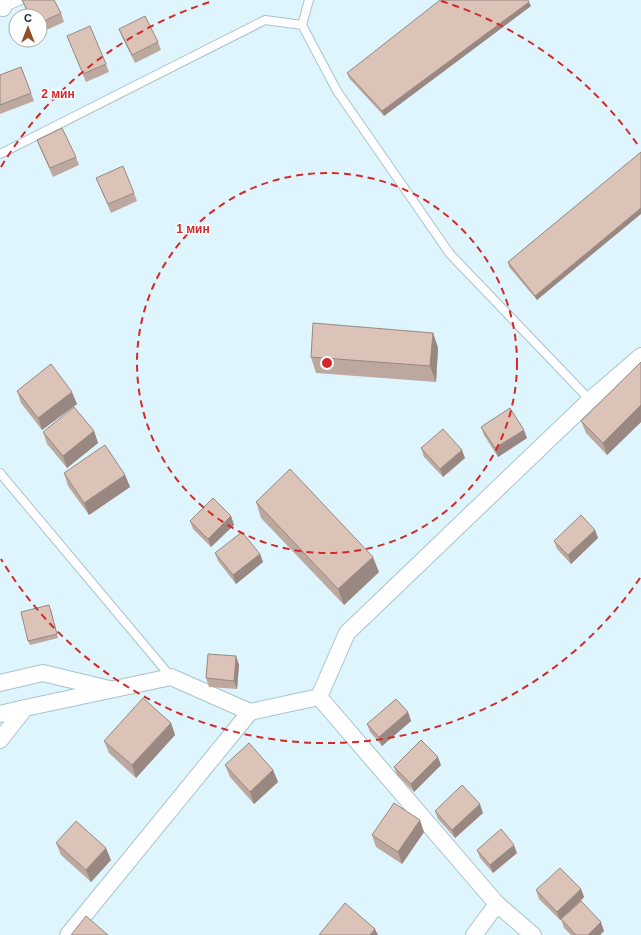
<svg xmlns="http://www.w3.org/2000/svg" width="641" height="935" viewBox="0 0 641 935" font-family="Arial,sans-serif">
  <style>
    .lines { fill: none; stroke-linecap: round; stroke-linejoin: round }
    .service-casing { stroke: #a9c3cd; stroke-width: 10 }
    .minor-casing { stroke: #a9c3cd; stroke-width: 18 }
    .service { stroke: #fff; stroke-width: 8 }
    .minor { stroke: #fff; stroke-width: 16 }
    .wall { fill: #bca89e }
    .shaded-wall { fill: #998881 }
    .building { fill: #dbc3b8; stroke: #998881 }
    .ring { fill: none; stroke: #d62828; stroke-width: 2; stroke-dasharray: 7 5 }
    .centre { fill: #d62828; stroke: #fff; stroke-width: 2 }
    .ring-label { font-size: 12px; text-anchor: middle; font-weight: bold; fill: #d62828; stroke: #fff; stroke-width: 3; stroke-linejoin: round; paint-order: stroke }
  </style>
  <rect width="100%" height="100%" fill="#dff5fd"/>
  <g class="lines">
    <defs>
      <g id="service">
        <path d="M1 9 21 0"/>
        <path d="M302 25 309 0"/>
        <path d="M0 154 265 20 302 25 337 91 450 254 590 400"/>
        <path d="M0 473 171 677"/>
      </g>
      <g id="minor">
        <path d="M2 0 3 8"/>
        <path d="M0 683 43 673 109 689"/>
        <path d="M319 697 497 904 533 935"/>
        <path d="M0 714 25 708"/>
        <path d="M0 740 25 708 171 677 250 712 319 697 347 633 590 400 641 356"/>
        <path d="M68 935 250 712"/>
        <path d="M474 935 497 904"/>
      </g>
    </defs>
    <!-- service casing -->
    <use href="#service" class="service-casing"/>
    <!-- minor casing -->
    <use href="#minor" class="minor-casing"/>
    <!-- service -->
    <use href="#service" class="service"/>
    <!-- minor -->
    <use href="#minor" class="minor"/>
  </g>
  <!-- wall -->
  <g class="wall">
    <path d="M22 0 61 13 64 22 40 33V16H29Z"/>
    <path d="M531 6 384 116 349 78 347 73Z"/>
    <path d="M119 29 158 42 161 50 135 63 122 37Z"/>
    <path d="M67 36 106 64 109 72 86 82Z"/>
    <path d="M21 67 34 101 0 114V75Z"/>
    <path d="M37 140 76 157 79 165 53 177 40 148Z"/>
    <path d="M641 152 537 300 509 267 508 262Z"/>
    <path d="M96 178 134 193 137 201 111 213Z"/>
    <path d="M433 333 438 348 436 382 316 373 311 357Z"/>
    <path d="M641 362V422L607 455 586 433 581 421Z"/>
    <path d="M17 391 77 404 42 430 21 403Z"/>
    <path d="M481 427 527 438 498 457 484 435Z"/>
    <path d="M94 431 98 443 67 468 47 444 43 432Z"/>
    <path d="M421 448 465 458 443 477 424 457Z"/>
    <path d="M64 473 125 475 130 487 89 515 68 486Z"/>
    <path d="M256 502 379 572 344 605 261 518Z"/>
    <path d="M231 516 234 525 211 547 193 529 190 521Z"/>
    <path d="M595 530 598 538 571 564 557 549 554 541Z"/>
    <path d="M215 553 260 554 263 562 236 584 218 561Z"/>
    <path d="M51 609 58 638 30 645 28 641Z"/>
    <path d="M236 656 239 665 237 689 209 687 206 678Z"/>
    <path d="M408 712 411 721 382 746 370 732 367 724Z"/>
    <path d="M171 723 175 735 136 778 109 753 104 741Z"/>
    <path d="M225 765 273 770 278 782 254 804 230 777Z"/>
    <path d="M441 765 414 792 397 775 394 767Z"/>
    <path d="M435 811 483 813 455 838 438 819Z"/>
    <path d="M424 832 402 864 376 847 372 835Z"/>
    <path d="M56 843 111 860 91 882 61 855Z"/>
    <path d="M477 850 517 853 493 873 480 858Z"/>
    <path d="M581 889 584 897 581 901 604 931 600 935H571L564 928 561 919 560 920 539 899 536 890Z"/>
  </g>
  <!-- shaded-wall -->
  <g class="shaded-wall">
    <path d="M529 2 531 6 384 116 382 111Z"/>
    <path d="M641 208V214L537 300 535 296Z"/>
    <path d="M433 333 438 348 436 382 430 366Z"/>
    <path d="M72 392 77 404 42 430 38 418Z"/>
    <path d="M641 405V422L607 455 603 443Z"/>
    <path d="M524 430 527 438 498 457 495 448Z"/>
    <path d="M94 431 98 443 67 468 63 456Z"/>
    <path d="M462 450 465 458 443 477 440 469Z"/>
    <path d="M125 475 130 487 89 515 84 503Z"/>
    <path d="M231 516 234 525 211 547 208 539Z"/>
    <path d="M595 530 598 538 571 564 568 555Z"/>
    <path d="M260 554 263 562 236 584 233 575Z"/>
    <path d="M373 557 379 572 344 605 338 589Z"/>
    <path d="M236 656 239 665 237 689 234 681Z"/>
    <path d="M408 712 411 721 382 746 379 737Z"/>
    <path d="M171 723 175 735 136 778 132 765Z"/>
    <path d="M438 757 441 765 414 792 411 784Z"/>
    <path d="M273 770 278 782 254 804 250 792Z"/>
    <path d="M480 804 483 813 455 838 452 830Z"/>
    <path d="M420 820 424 832 402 864 398 852Z"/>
    <path d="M514 845 517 853 493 873 490 865Z"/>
    <path d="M106 848 111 860 91 882 86 870Z"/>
    <path d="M581 889 584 897 560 920 557 912Z"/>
    <path d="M601 922 604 931 600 935H588Z"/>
    <path d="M375 929 378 935H370Z"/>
  </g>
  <!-- building -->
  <g class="building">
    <path d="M22 0H54L61 13 40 23V16H30Z"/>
    <path d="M440 0H528L529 2 382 111 347 73Z"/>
    <path d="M145 16 158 42 132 55 119 29Z"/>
    <path d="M90 26 106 64 83 74 67 36Z"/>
    <path d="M21 67 31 93 0 105V75Z"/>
    <path d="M62 128 76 157 50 168 37 140Z"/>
    <path d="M641 152V208L535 296 508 262Z"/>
    <path d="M123 166 134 193 108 204 96 178Z"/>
    <path d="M313 323 433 333 430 366 311 357Z"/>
    <path d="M641 362V405L603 443 581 421Z"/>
    <path d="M51 364 72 392 38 418 17 391Z"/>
    <path d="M74 407 94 431 63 456 43 432Z"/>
    <path d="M510 408 524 430 495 448 481 427Z"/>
    <path d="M443 429 462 450 440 469 421 448Z"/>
    <path d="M105 445 125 475 84 503 64 473Z"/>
    <path d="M290 469 373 557 338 589 256 502Z"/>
    <path d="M213 498 231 516 208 539 190 521Z"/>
    <path d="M581 515 595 530 568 555 554 541Z"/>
    <path d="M242 532 260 554 233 575 215 553Z"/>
    <path d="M49 605 57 634 28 641 21 612Z"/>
    <path d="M208 654 236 656 234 681 206 678Z"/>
    <path d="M143 698 171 723 132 765 104 741Z"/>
    <path d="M396 699 408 712 379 737 367 724Z"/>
    <path d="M421 740 438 757 411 784 394 767Z"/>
    <path d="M249 743 273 770 250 792 225 765Z"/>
    <path d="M462 785 480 804 452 830 435 811Z"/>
    <path d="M394 803 420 820 398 852 372 835Z"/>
    <path d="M76 821 106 848 86 870 56 843Z"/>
    <path d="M501 829 514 845 490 865 477 850Z"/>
    <path d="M560 868 581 889 557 912 536 890Z"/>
    <path d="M581 901 601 922 588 935H576L561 919Z"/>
    <path d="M345 903 375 929 370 935H319Z"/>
    <path d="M86 916 108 935H71Z"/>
  </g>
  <!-- distance rings -->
  <g class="ring">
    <circle cx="327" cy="363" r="190"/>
    <path d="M640 578A380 380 0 0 1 1 559M1 167A380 380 0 0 1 213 1M441 1A380 380 0 0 1 640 148"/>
  </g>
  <circle cx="327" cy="363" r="6" class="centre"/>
  <g class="ring-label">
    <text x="58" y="98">2 мин</text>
    <text x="193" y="233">1 мин</text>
  </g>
  <!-- north arrow -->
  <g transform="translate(28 28)"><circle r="19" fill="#ffffff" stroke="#a4a8a9"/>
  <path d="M0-3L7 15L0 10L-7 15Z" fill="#954d29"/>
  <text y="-6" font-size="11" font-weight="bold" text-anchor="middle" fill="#1b2528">С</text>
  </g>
</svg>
